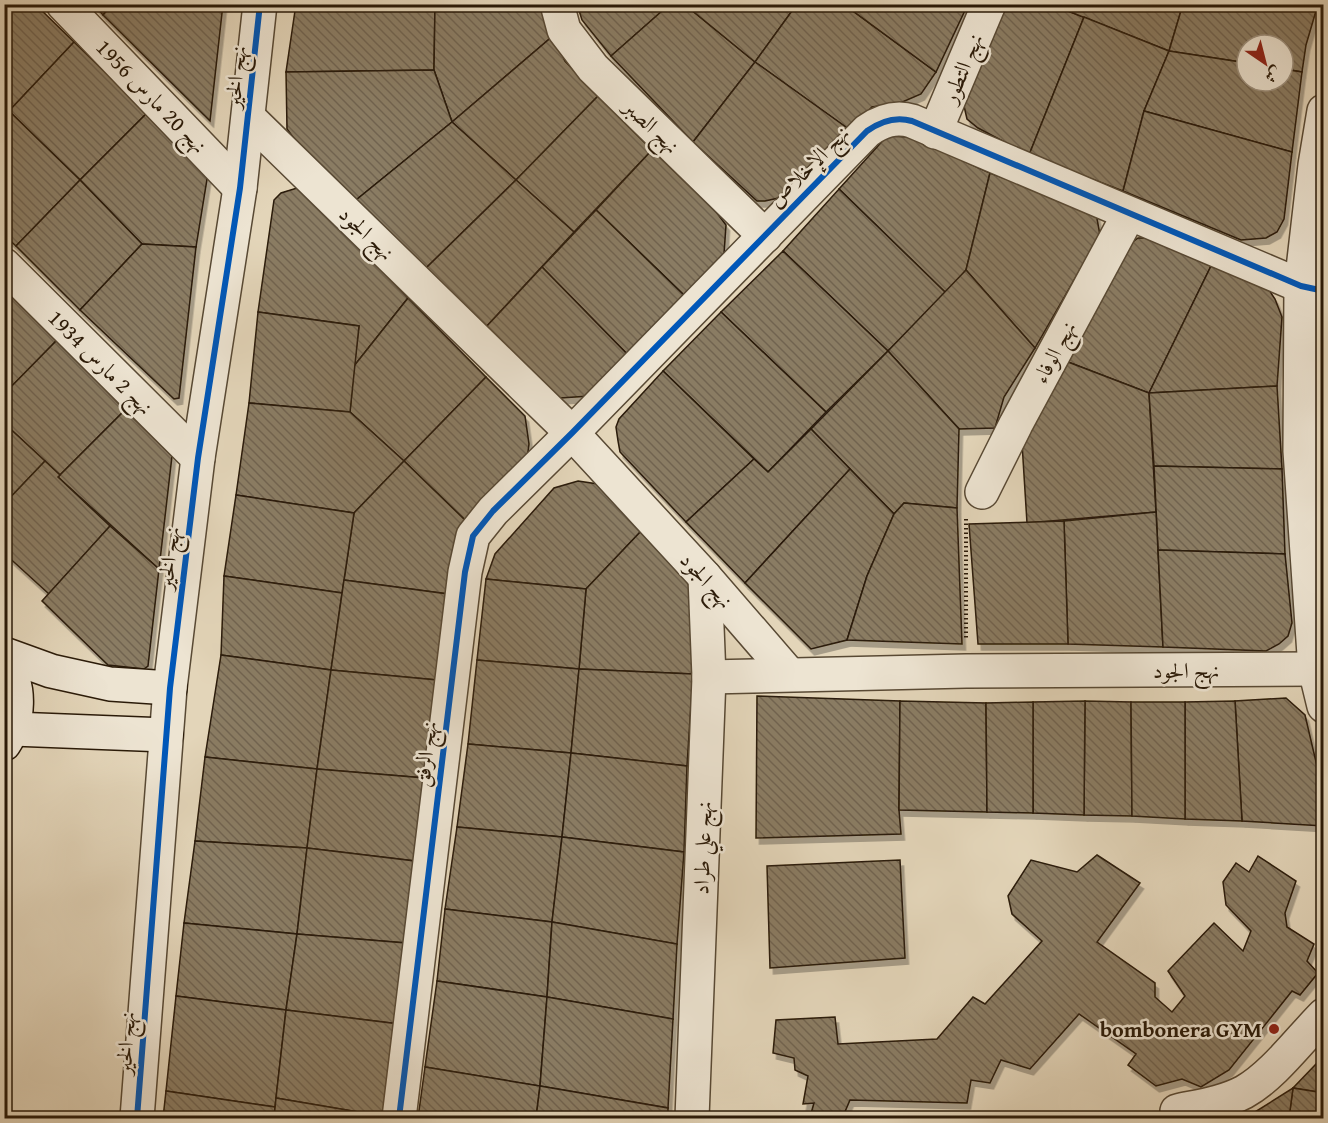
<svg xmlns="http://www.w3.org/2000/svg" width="1328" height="1123" viewBox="0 0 1328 1123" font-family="'Gentium Book Plus',Amiri,serif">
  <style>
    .building { fill: url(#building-back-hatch); stroke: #2a1a08; stroke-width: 1.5; filter: url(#shadow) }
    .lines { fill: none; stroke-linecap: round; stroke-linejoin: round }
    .street-casing { stroke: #584934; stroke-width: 36 }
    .secondary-casing { stroke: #2a1a08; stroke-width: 36 }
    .path { stroke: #2a1a08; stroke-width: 4; stroke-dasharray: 1.5 3; stroke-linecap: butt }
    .street { stroke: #ede4d2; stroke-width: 33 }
    .secondary { stroke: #ede4d2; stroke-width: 33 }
    .cycleway-casing { stroke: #ede4d2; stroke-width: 10 }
    .cycleway { stroke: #0057b8; stroke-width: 6 }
    .poi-dot { fill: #8f2418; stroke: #ede4d2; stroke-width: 2 }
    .labels { text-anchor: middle; stroke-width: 5; stroke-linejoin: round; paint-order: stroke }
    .street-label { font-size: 22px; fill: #2a1a08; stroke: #ede4d2 }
    .poi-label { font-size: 22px; font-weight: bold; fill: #2a1a08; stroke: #ede4d2; text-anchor: end }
  </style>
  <defs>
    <pattern id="building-back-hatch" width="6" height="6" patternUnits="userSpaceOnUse" patternTransform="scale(1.5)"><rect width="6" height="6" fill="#8a7b64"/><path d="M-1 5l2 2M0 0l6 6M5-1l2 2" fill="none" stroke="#716450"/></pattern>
    <filter id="shadow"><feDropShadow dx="3.5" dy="6" stdDeviation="0" flood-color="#0004"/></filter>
  </defs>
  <rect width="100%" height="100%" fill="#e3d5b9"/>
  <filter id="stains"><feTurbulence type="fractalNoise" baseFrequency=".00333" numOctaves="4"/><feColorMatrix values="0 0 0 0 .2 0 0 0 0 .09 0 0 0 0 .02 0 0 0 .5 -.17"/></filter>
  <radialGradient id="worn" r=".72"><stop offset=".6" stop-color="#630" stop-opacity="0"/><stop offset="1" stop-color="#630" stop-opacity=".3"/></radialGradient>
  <!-- building -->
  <g class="building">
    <path d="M4 4H35L74 42 9 111 4 106Z"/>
    <path d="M93 4H113L103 15Z"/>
    <path d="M113 4H223L210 121 103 15Z"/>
    <path d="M296 4H435L434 70 286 72Z"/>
    <path d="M435 4H544L554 35 452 122 434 70Z"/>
    <path d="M577 4H670L611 56 582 20Z"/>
    <path d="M670 4H684L755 62 693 142 611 56Z"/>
    <path d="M684 4H797L755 62Z"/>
    <path d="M797 4H843L936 72 921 94 900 103 872 107 850 130 755 62Z"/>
    <path d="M851 4H968L936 72 849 8Z"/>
    <path d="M1007 4H1050L1084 17 1029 155 978 128 967 119 964 106V94Z"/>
    <path d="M1050 4H1183L1169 51Z"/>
    <path d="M1183 4H1318L1306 45 1302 72 1283 69V45H1247V63L1169 51Z"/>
    <path d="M1084 17 1169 51 1144 111 1123 191 1029 155Z"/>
    <path d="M554 35 565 61 598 96 516 180 452 122Z"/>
    <path d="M74 42 147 113 80 180 9 111Z"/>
    <path d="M1169 51 1247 63V81H1283V69L1302 72 1292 152 1144 111Z"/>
    <path d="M755 62 850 130 783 197 765 201H757L693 142Z"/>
    <path d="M434 70 452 122 356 200 298 144 287 129 286 72Z"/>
    <path d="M598 96 652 150 574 232 516 180Z"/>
    <path d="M9 111 80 180 16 246 4 235V115Z"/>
    <path d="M1144 111 1292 152 1284 219 1277 232 1266 238 1241 240 1123 191Z"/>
    <path d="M147 113 208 173 196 247 142 244 80 180Z"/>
    <path d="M452 122 516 180 425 269 356 200Z"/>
    <path d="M887 136 911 137 990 173 966 270 946 293 839 189Z"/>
    <path d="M652 150 714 209 726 225 724 254 686 297 596 210Z"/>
    <path d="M990 173 1096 213 1100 235 1035 348 966 270Z"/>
    <path d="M80 180 142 244 80 310 16 246Z"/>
    <path d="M516 180 574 232 486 327 425 269Z"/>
    <path d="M297 188 305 192 408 298 354 366 359 326 258 312 274 200 281 193Z"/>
    <path d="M839 189 946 293 888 351 783 251Z"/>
    <path d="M596 210 686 297 629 356 542 267Z"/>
    <path d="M1138 238H1147L1211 266 1149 393 1068 362 1126 247Z"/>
    <path d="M142 244 196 247 179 398 174 399 80 310Z"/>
    <path d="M783 251 888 351 826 412 721 312Z"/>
    <path d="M1211 266 1267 287 1275 299 1282 317 1277 386 1149 393Z"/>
    <path d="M542 267 629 356 590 396 560 398 486 327Z"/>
    <path d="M966 270 1035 348 1004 397 995 428 959 429 888 351Z"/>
    <path d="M4 289 57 340 4 394Z"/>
    <path d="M408 298 486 377 404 461 350 412 354 366Z"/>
    <path d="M258 312 359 326 350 412 249 403Z"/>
    <path d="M721 312 826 412 768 472 663 371Z"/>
    <path d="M57 340 125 410 60 475 4 423V394Z"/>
    <path d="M888 351 959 429 957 508 904 503 894 514 811 429Z"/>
    <path d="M1068 362 1149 393 1156 512 1027 523 1022 443Z"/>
    <path d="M663 371 754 459 686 522 620 452 618 441 616 427 619 419Z"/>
    <path d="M486 377 525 416 529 444 527 460 466 521 404 461Z"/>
    <path d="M1277 386 1282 469 1154 466 1149 393Z"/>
    <path d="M249 403 350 412 404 461 354 513 236 495Z"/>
    <path d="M125 410 172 456 159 569 58 477Z"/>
    <path d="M4 423 45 461 4 504Z"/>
    <path d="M811 429 850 469 745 583 686 522 754 459 768 472Z"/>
    <path d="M45 461 60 475 58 477 110 526 49 594 4 553V504Z"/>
    <path d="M404 461 466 521 448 594 344 580 354 513Z"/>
    <path d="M1154 466 1282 469 1285 554 1158 550Z"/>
    <path d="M850 469 894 514 867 576 847 640 811 649 745 583Z"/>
    <path d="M578 481 598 484 643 529 586 589 486 579 495 554 554 488Z"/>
    <path d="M236 495 354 513 342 593 224 576Z"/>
    <path d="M904 503 957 508 962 644 847 640 867 576 894 514Z"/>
    <path d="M1156 512 1163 647 1068 644 1064 521Z"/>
    <path d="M1064 521 1068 644H978L969 524Z"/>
    <path d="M110 526 159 569 148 666 144 669 108 665 42 601Z"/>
    <path d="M643 529 698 593 693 674 579 669 586 589Z"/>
    <path d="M1158 550 1285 554 1292 623 1288 636 1279 644 1266 651 1163 647Z"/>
    <path d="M224 576 342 593 331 670 221 655Z"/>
    <path d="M486 579 586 589 579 669 477 660Z"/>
    <path d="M344 580 448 594 437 680 331 670Z"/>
    <path d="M221 655 331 670 317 769 205 757Z"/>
    <path d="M477 660 579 669 571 753 468 744Z"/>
    <path d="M579 669 693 674 687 766 571 753Z"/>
    <path d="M331 670 437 680 425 778 317 769Z"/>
    <path d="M757 696 900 701 899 810 901 834 756 838Z"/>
    <path d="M1286 698 1305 715 1324 796V826L1242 821 1235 701Z"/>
    <path d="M900 701 986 703 987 812 899 810Z"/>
    <path d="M1085 701 1131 702 1132 816 1084 815Z"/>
    <path d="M1085 701 1084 815 1033 813V702Z"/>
    <path d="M1235 701 1242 821 1185 819V702Z"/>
    <path d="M1033 702V813L987 812 986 703Z"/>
    <path d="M1131 702H1185V819L1132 816Z"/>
    <path d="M468 744 571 753 562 837 457 827Z"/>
    <path d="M571 753 687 766 684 852 562 837Z"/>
    <path d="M205 757 317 769 307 848 195 841Z"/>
    <path d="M317 769 425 778 415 861 307 848Z"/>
    <path d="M457 827 562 837 552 922 445 909Z"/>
    <path d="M562 837 684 852 677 944 552 922Z"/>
    <path d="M195 841 307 848 297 934 184 923Z"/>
    <path d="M307 848 415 861 406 943 297 934Z"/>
    <path d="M1097 855 1140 883 1097 942 1155 983V997L1172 1012 1185 996 1168 971 1214 923 1243 951 1251 931 1226 905 1223 882 1236 863 1249 872 1258 856 1296 881 1285 913 1287 927 1314 944 1307 961 1318 973 1300 995 1292 991 1229 1070 1201 1087 1182 1079 1156 1086 1128 1065 1136 1054 1079 1014 1030 1069 1001 1060 990 1083 971 1080 967 1103 850 1100 844 1114 810 1117 814 1103 803 1104 808 1076 795 1070 794 1058 773 1053 776 1020 835 1017 838 1044 937 1039 973 997 985 1004 1042 941 1012 914 1008 896 1031 860 1077 872Z"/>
    <path d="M900 860 905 958 770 968 767 866Z"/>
    <path d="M445 909 552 922 547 997 437 981Z"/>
    <path d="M552 922 677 944 673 1019 547 997Z"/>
    <path d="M184 923 297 934 286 1010 176 996Z"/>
    <path d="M297 934 406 943 399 1024 286 1010Z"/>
    <path d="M437 981 547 997 540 1086 425 1067Z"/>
    <path d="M176 996 286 1010 275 1107 166 1091Z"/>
    <path d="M547 997 673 1019 668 1108 540 1086Z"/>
    <path d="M286 1010 399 1024 382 1116 276 1098Z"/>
    <path d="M1324 1055V1093L1293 1088 1316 1064Z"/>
    <path d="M425 1067 540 1086 536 1118H418Z"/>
    <path d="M540 1086 668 1108V1118H536Z"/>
    <path d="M1293 1088 1324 1093V1118H1289Z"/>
    <path d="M1293 1088 1289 1118H1231L1255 1112Z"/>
    <path d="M166 1091 275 1107 274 1118H163Z"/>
    <path d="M276 1098 382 1116 381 1118H274Z"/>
  </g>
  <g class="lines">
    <defs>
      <g id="street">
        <path d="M63 4 240 188"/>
        <path d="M557 4 564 30 593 68 765 236"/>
        <path d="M1324 111 1315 165 1301 286 1300 451 1315 669 1324 706"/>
        <path d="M249 118 572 433 705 577 789 674"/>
        <path d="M935 132 989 4"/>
        <path d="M4 265 198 458"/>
        <path d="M982 492 1016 424 1129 214"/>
        <path d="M709 677 966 671 1315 669"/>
        <path d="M1177 1111C1200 1106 1223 1103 1244 1092 1273 1076 1300 1039 1324 1015"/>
        <path d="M137 1118 170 688 198 458 240 188 260 4"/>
        <path d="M399 1118 465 572 473 536 493 511 572 433 867 131C881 121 895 116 912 121L1301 286 1324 291"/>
        <path d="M692 1118 709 677 705 577"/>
      </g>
      <g id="secondary">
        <path d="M4 654 51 671 110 684 170 688"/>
        <path d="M4 663C22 686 19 721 4 744"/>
        <path d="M13 729 166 735"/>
      </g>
    </defs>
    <!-- street casing -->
    <use href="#street" class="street-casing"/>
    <!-- secondary casing -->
    <use href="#secondary" class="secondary-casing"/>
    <!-- path -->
    <path class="path" d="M966 519V640"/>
    <!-- street -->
    <use href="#street" class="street"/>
    <!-- secondary -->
    <use href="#secondary" class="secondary"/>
    <defs>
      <g id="cycleway">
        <path d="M137 1118 170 688 198 458 240 188 260 4"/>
        <path d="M399 1118 465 572 473 536 493 511 572 433 867 131C881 121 895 116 912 121L1301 286 1324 291"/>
      </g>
    </defs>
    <!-- cycleway casing -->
    <use href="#cycleway" class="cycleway-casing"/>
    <!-- cycleway -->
    <use href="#cycleway" class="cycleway"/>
  </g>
  <!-- markers -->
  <circle class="poi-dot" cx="1274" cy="1029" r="6"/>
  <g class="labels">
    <!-- street labels -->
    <g class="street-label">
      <text transform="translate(962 68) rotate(-67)" y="8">نهج التطور</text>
      <text transform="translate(235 77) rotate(-84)" y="8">نهج الخير</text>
      <text transform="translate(152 96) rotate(46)" y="8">نهج 20 مارس 1956</text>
      <text transform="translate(652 126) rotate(44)" y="8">نهج الصبر</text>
      <text transform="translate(808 166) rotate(-45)" y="8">نهج الإخلاص</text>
      <text transform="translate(367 233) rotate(44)" y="8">نهج الجود</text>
      <text transform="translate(1054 352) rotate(-62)" y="8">نهج الوفاء</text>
      <text transform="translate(101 362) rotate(45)" y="8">نهج 2 مارس 1934</text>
      <text transform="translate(168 558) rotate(-83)" y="8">نهج الخير</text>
      <text transform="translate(707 580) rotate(48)" y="8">نهج الجود</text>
      <text x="1186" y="678">نهج الجود</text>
      <text transform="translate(425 754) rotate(-83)" y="8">نهج الرفق</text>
      <text transform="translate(702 848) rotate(-88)" y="8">نهج علي طراد</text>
      <text transform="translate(125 1043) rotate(-86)" y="8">نهج الخير</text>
    </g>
    <!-- poi labels -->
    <g class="poi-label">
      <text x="1262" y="1037">bombonera GYM</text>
    </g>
  </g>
  <!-- margin -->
  <rect width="1328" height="1123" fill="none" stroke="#e3d5b9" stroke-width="24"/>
  <rect x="6" y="6" width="1316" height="1111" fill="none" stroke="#2a1a08" stroke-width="3"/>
  <rect x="12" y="12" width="1304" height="1099" fill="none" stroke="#2a1a08" stroke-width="1.5"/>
  <!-- north arrow -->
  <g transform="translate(1265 63) rotate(145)"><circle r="28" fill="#ede4d2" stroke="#9f9381" stroke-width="1.5"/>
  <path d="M0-4.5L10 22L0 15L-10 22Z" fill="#8f2418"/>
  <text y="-9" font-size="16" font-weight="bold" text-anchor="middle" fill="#2a1a08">ش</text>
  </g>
  <rect width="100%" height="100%" filter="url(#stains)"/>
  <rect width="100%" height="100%" fill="url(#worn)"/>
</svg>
